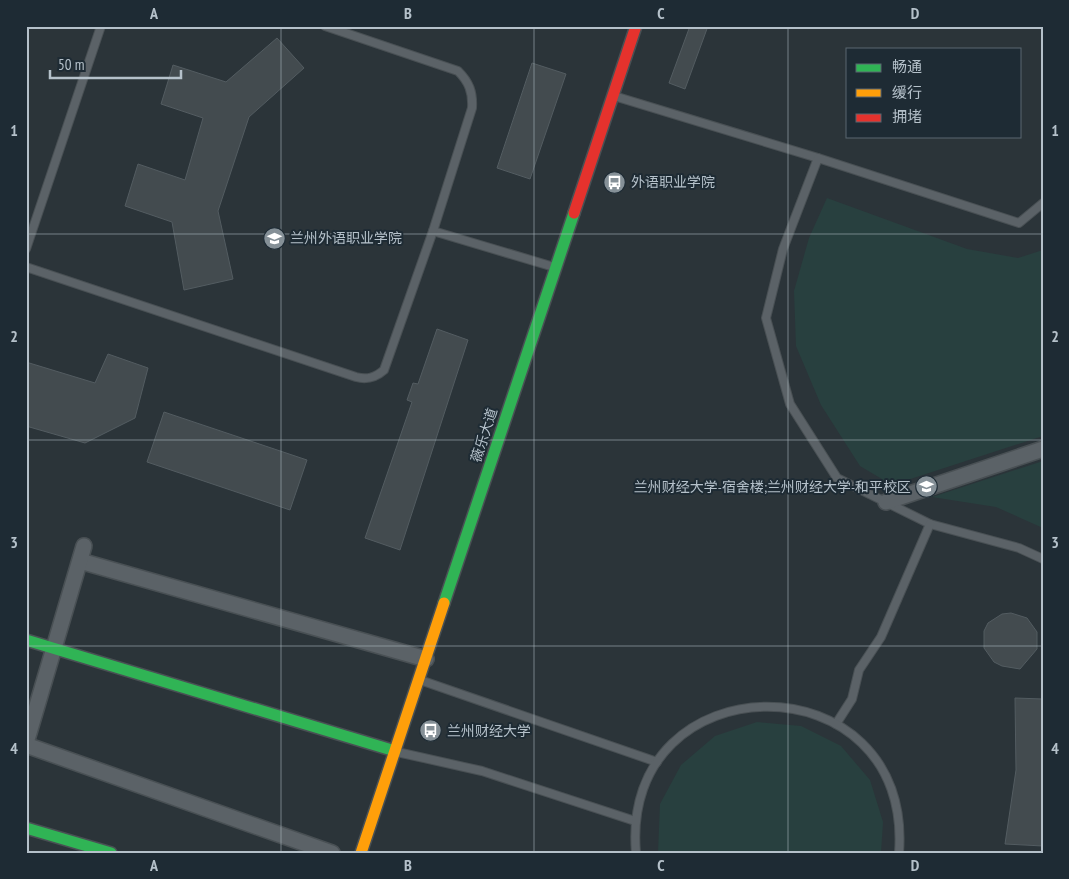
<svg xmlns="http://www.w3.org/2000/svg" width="1069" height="879" viewBox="0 0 1069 879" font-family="'PT Sans Narrow','Noto Sans SC',sans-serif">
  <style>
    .green { fill: #28403f }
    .building { fill: #434b4f; stroke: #535c61 }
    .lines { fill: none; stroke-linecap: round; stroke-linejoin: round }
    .lane-casing { stroke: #495054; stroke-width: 10 }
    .street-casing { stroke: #495054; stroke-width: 18 }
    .fast-casing { stroke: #495054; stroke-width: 14 }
    .slow-casing { stroke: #495054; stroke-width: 14 }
    .jam-casing { stroke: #495054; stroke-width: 14 }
    .lane { stroke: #5b6267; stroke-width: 8 }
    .street { stroke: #5b6267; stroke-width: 15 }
    .fast { stroke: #30b455; stroke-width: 11 }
    .slow { stroke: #ff9f0a; stroke-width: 11 }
    .jam { stroke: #e5322d; stroke-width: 11 }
    .grid { fill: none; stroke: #b5c1ca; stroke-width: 1; stroke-opacity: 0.55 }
    .labels { text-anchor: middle; stroke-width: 4; stroke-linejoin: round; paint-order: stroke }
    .poi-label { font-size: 14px; fill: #b5c1ca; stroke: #1e2b34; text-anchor: start }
    .street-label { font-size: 14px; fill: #b5c1ca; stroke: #1e2b34 }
    .neatline { fill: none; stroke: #b5c1ca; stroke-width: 2 }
    .grid-label { font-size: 16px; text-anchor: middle; font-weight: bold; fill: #b5c1ca }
  </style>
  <rect width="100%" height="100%" fill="#2b3439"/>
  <!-- green -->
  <g class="green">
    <path d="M827 198 967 249 1018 258 1043 250V436L892 485 860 466 821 405 796 346 794 291 809 238Z"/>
    <path d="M1043 461V528L996 507 932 497Z"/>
    <path d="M757 722 801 726 841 746 870 780 883 822 881 853H658L660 804 681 765 715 736Z"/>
  </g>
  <!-- building -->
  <g class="building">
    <path d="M690 26H708L685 89 669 83Z"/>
    <path d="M277 38 304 68 249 117 218 211 233 279 184 290 172 222 125 206 138 164 185 180 203 118 161 104 173 65 226 82Z"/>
    <path d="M532 63 566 74 530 179 497 168Z"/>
    <path d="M437 329 468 340 400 550 365 538 412 402 407 400 413 383 418 384Z"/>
    <path d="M108 354 148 368 135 418 85 443 26 426V362L95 383Z"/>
    <path d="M164 412 307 460 290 510 147 462Z"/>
    <path d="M1011 613 1027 618 1037 632V649L1020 669 1002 666 994 662 984 648V631L988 623 1002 614Z"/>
    <path d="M1015 698 1043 699V846L1005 844 1016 770Z"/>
  </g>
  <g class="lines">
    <defs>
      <g id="lane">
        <path d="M614 96 818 158"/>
        <path d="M1043 203 1019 223 818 158 783 249 766 318 790 404 837 478 930 524 1019 548 1043 559"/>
        <path d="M433 231 554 267"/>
        <path d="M26 249 101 26"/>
        <path d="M26 267 356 377C367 380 375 378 384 370L433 231 472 108C473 92 469 82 458 71L325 26"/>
        <path d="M420 680 657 762"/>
        <path d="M836 724 852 699 859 670 881 637 930 524"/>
        <path d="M397 752 482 771 635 821"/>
        <path d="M636 853C619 659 914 657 899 853"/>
      </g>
      <g id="street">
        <path d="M886 502 1043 449"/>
        <path d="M80 561 426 659"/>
        <path d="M26 743 84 546"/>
        <path d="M26 745 332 853"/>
      </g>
      <g id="fast">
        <path d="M444 603 574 213"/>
        <path d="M26 640 395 751"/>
        <path d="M26 828 111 853"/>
      </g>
      <path id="slow" d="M361 853 444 603"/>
      <path id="jam" d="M574 213 636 26"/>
    </defs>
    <!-- lane casing -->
    <use href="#lane" class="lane-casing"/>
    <!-- street casing -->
    <use href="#street" class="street-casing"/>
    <!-- fast casing -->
    <use href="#fast" class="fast-casing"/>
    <!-- slow casing -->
    <use href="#slow" class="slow-casing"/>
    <!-- jam casing -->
    <use href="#jam" class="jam-casing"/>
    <!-- lane -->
    <use href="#lane" class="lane"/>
    <!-- street -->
    <use href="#street" class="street"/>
    <!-- fast -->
    <use href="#fast" class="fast"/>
    <!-- slow -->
    <use href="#slow" class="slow"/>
    <!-- jam -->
    <use href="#jam" class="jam"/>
  </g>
  <!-- grid -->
  <path class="grid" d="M281 26V853M534 26V853M788 26V853M26 234H1043M26 440H1043M26 646H1043"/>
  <!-- icons -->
  <defs>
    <symbol id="bus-disc" viewBox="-11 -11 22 22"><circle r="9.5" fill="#859097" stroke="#1e2b34"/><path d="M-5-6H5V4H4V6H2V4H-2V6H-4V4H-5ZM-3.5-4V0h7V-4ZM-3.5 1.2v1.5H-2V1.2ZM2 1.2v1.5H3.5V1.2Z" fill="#fff"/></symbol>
    <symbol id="university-disc" viewBox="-11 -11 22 22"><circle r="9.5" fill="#859097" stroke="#1e2b34"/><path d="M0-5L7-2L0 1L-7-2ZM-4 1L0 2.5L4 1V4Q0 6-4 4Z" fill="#fff"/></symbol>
  </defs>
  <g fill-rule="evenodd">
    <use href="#bus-disc" x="602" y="170" width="25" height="25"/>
    <use href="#university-disc" x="262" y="226" width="25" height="25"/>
    <use href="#university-disc" x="914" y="474" width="25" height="25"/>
    <use href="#bus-disc" x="418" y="718" width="25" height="25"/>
  </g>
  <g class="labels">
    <!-- poi labels -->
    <g class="poi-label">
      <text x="631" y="187">外语职业学院</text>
      <text x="290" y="243">兰州外语职业学院</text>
      <text x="911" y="492" text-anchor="end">兰州财经大学-宿舍楼;兰州财经大学-和平校区</text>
      <text x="447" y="736">兰州财经大学</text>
    </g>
    <!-- street labels -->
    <g class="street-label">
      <text transform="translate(484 435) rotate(-72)" y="5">薇乐大道</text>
    </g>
  </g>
  <!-- border -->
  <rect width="1069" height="879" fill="none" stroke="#1e2b34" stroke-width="55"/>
  <!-- legend -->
  <rect x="846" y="48" width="175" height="90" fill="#1e2b34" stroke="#5a6770"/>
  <rect x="856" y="64" width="25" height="8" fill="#30b455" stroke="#5a6770"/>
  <text x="892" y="72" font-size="15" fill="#b5c1ca">畅通</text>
  <rect x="856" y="89" width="25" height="8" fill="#ff9f0a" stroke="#5a6770"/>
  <text x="892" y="98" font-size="15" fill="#b5c1ca">缓行</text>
  <rect x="856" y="114" width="25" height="8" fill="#e5322d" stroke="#5a6770"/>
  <text x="892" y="122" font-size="15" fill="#b5c1ca">拥堵</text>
  <!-- scale -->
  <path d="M50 70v8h131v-8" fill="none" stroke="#b5c1ca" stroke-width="2.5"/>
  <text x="58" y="70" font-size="15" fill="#b5c1ca" stroke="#1e2b34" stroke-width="4" paint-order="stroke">50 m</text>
  <rect x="28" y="28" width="1014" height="824" class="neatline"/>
  <g class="grid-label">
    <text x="154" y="19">A</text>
    <text x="408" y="19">B</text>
    <text x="661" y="19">C</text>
    <text x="915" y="19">D</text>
    <text x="14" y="136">1</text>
    <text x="1055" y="136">1</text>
    <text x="14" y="342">2</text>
    <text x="1055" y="342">2</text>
    <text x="14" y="548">3</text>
    <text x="1055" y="548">3</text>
    <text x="14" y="754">4</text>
    <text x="1055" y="754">4</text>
    <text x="154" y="871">A</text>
    <text x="408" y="871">B</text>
    <text x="661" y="871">C</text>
    <text x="915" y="871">D</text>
  </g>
</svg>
